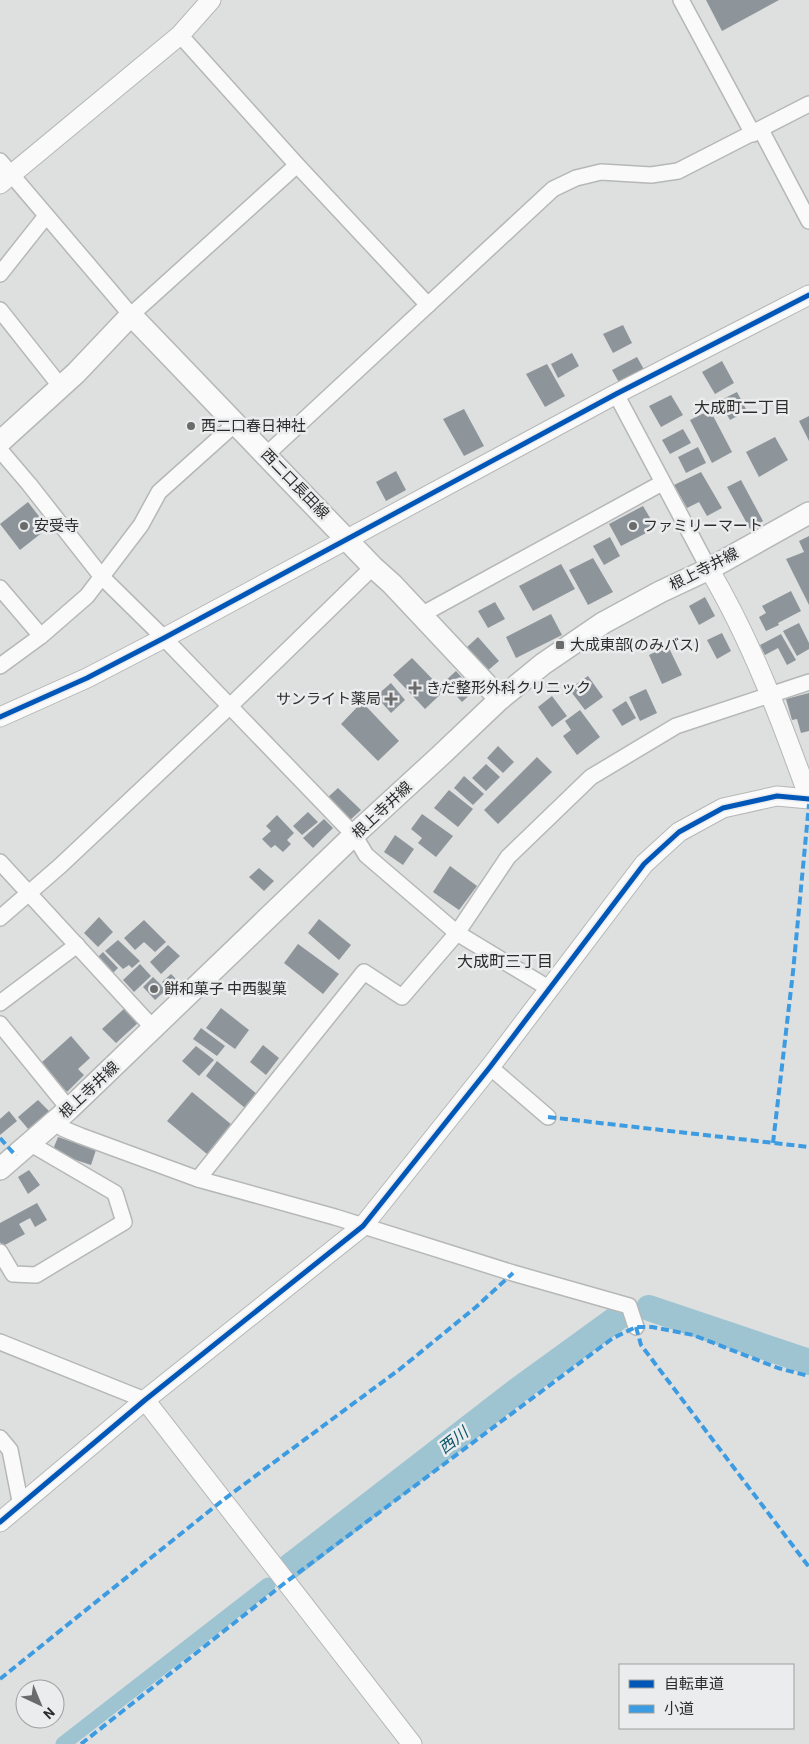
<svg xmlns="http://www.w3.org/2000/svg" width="809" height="1744" viewBox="0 0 809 1744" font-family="Barlow,'Noto Sans JP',sans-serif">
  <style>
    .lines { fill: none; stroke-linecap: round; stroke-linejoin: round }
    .canal { stroke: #9ec4d2; stroke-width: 15 }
    .river { stroke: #9ec4d2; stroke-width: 26 }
    .building { fill: #8d959a }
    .minor-casing { stroke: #b6b7b7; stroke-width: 18 }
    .tertiary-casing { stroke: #b6b7b7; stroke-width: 21 }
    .secondary-casing { stroke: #b6b7b7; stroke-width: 24 }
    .minor { stroke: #fafafa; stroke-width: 15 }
    .tertiary { stroke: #fafafa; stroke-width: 19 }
    .secondary { stroke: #fafafa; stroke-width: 21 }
    .quiet { stroke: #3d9ce1; stroke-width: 4; stroke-dasharray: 8 4; stroke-linecap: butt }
    .cycleway-casing { stroke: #ebeced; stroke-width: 8 }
    .cycleway { stroke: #0057b8; stroke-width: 5 }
    .poi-dot { fill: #6a6b6b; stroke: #ebeced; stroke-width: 2 }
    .labels { text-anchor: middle; stroke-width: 5; stroke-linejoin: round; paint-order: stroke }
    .poi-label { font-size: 15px; fill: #2c2c2c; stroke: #ebeced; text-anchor: start }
    .street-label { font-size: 15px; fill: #2c2c2c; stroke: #ebeced }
    .neighbourhood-label { font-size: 16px; fill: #2c2c2c; stroke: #ebeced }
    .water-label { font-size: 16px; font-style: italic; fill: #0a566b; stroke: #ebeced }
  </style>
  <rect width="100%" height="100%" fill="#dedfdf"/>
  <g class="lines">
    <!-- canal -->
    <path class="canal" d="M63 1744 268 1585"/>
    <!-- river -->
    <g class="river">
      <path d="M649 1308 809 1362"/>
      <path d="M289 1567 518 1390 620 1316"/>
    </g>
  </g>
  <!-- building -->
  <g class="building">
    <path d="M706 0H779L722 31Z"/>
    <path d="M623 325 632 343 613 353 603 334Z"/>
    <path d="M572 353 579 366 558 378 551 364Z"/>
    <path d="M637 357 646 373 621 386 612 370Z"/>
    <path d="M722 361 734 383 715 394 702 372Z"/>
    <path d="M547 364 565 396 545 407 526 374Z"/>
    <path d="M737 392 747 411 730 420 719 401Z"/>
    <path d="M671 395 683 415 661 427 649 406Z"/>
    <path d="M464 409 484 446 464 456 443 419Z"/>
    <path d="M710 410 732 452 712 463 690 420Z"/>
    <path d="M809 416V441L799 421Z"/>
    <path d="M683 429 691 443 670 454 662 440Z"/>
    <path d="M775 437 788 460 759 477 746 452Z"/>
    <path d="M698 447 706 463 686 473 678 457Z"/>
    <path d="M396 471 406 490 386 501 376 482Z"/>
    <path d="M701 472 722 508 707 516 699 502 687 508 674 485Z"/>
    <path d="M741 480 763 521 750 529 727 487Z"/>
    <path d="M28 502 48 528 20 550 0 524Z"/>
    <path d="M643 506 656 528 621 546 609 524Z"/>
    <path d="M809 536V605L786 559 804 552 799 541Z"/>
    <path d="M610 537 620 556 604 565 593 546Z"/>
    <path d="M593 558 613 592 588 605 569 570Z"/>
    <path d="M561 564 575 589 533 611 519 586Z"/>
    <path d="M791 591 801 611 778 623 779 625 766 631 759 617 766 613 762 606Z"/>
    <path d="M705 597 715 616 699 625 689 606Z"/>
    <path d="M495 602 505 619 488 628 478 611Z"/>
    <path d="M551 614 562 635 516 658 506 637Z"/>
    <path d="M799 623 809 643V649L797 656 783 631Z"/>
    <path d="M722 633 731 651 717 659 707 640Z"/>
    <path d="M781 634 796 660 787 665 778 648 765 655 760 645Z"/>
    <path d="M478 637 499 661 486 672 466 648Z"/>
    <path d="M668 646 682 675 662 684 649 655Z"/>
    <path d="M412 658 444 691 425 709 393 675Z"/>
    <path d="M456 671 474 691 462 702 444 682Z"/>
    <path d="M588 676 603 697 585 710 569 689Z"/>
    <path d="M391 683 405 700 391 713 376 696Z"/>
    <path d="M646 689 657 713 640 721 629 697Z"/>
    <path d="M809 693V731L801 733 797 719 792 720 786 699Z"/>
    <path d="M552 696 567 716 552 727 538 707Z"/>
    <path d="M626 701 636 718 622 726 612 710Z"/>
    <path d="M362 702 399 741 378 761 341 724Z"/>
    <path d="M580 710 600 737 577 755 563 736 571 730 565 721Z"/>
    <path d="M498 746 514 762 503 773 487 758Z"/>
    <path d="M537 757 552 772 498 824 484 810Z"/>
    <path d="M486 764 500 777 486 791 472 778Z"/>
    <path d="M464 776 484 794 473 805 454 788Z"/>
    <path d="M338 788 361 810 349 821 327 798Z"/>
    <path d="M449 790 473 809 458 827 434 808Z"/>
    <path d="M308 812 318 822 302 835 293 826Z"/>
    <path d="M422 814 453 836 436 857 418 843 422 838 411 829Z"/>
    <path d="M277 815 294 833 287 840 291 844 283 852 275 845 271 848 262 839 271 831 266 826Z"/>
    <path d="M324 819 333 828 313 848 303 838Z"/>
    <path d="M395 835 414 849 403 865 384 852Z"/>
    <path d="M450 866 477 886 459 910 433 892Z"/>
    <path d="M259 868 274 881 264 891 249 877Z"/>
    <path d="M99 917 113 932 98 947 84 933Z"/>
    <path d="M319 919 351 945 339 960 308 933Z"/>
    <path d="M144 920 166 942 155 952 144 942 135 950 124 938Z"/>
    <path d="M118 940 140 961 132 968 129 965 123 969 105 951Z"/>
    <path d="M298 944 339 974 323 994 284 963Z"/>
    <path d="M168 945 180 956 161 974 150 962Z"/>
    <path d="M103 952 118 968 110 976 95 960Z"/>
    <path d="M140 964 151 976 134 992 123 980Z"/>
    <path d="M171 974 181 984 171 993 162 982Z"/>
    <path d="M153 977 166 990 155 1000 143 987Z"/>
    <path d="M126 1007 139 1022 116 1043 102 1029Z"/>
    <path d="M221 1008 249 1030 235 1049 206 1028Z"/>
    <path d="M201 1028 225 1046 217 1056 193 1039Z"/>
    <path d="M71 1036 90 1058 78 1069 84 1075 67 1092 41 1063Z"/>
    <path d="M263 1045 279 1058 266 1075 250 1062Z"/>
    <path d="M196 1046 214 1060 199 1076 182 1061Z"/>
    <path d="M217 1061 257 1094 245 1108 206 1076Z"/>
    <path d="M192 1092 232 1125 207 1154 167 1121Z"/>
    <path d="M38 1100 50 1112 29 1130 18 1117Z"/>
    <path d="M9 1111 17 1121 0 1135V1119Z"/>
    <path d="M58 1137 96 1150 91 1165 52 1152Z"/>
    <path d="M29 1170 40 1185 28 1194 18 1177Z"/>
    <path d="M37 1203 47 1220 35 1227 30 1218 19 1224 25 1234 3 1246 0 1242V1223Z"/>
  </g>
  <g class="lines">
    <defs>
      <g id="minor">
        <path d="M681 0 753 134"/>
        <path d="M180 35 297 165 428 305"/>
        <path d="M761 130 809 221"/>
        <path d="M0 161 131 315 297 165"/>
        <path d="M0 274 46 216"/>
        <path d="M0 310 61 387"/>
        <path d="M616 394 709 569"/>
        <path d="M0 450 29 484 102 577 164 638 354 835 366 855 457 933 550 989"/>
        <path d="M266 455 553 189 576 178 601 172 651 175 678 171 809 104"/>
        <path d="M0 588 41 636"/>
        <path d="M421 615 662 483"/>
        <path d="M0 666 41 636 87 596 141 525 159 492 236 423"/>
        <path d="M0 862 153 1028"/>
        <path d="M0 918 60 866 229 707 373 567"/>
        <path d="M0 1003 77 945"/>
        <path d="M0 1024 69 1109"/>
        <path d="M490 1067 548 1117"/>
        <path d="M54 1122 64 1129 81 1136 198 1179 335 1217 513 1273 629 1306 636 1327"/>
        <path d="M198 1179 364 972 402 997 457 933 508 857 591 777 676 726 809 682"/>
        <path d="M0 1252 13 1274 36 1275 124 1222 115 1193 31 1144"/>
        <path d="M0 1342 145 1400"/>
        <path d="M0 1438 10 1450 21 1506"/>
      </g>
      <g id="tertiary">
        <path d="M0 184 180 35 211 0"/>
        <path d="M709 569C751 640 781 720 809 798"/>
        <path d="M0 717 87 678 164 638 616 394 809 295"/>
        <path d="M145 1400 412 1744"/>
        <path d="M0 1522 145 1400 363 1226 490 1067 644 864 679 832 723 808 777 796 809 799"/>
      </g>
      <g id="secondary">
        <path d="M0 442 76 373 131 315 373 567 392 584 500 699"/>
        <path d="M0 1169 69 1109 354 835 440 756 500 699 543 664 603 623 660 592 709 569 809 513"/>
      </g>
    </defs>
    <!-- minor casing -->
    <use href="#minor" class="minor-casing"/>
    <!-- tertiary casing -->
    <use href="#tertiary" class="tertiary-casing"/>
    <!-- secondary casing -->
    <use href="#secondary" class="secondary-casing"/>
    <!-- minor -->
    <use href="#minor" class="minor"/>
    <!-- tertiary -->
    <use href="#tertiary" class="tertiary"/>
    <!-- secondary -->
    <use href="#secondary" class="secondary"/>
    <!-- quiet -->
    <g class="quiet">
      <path d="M548 1117 809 1147"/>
      <path d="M0 1138 16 1156"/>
      <path d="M773 1143 793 972 809 804"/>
      <path d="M636 1327 641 1345 809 1567"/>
      <path d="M0 1679 223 1500 400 1369 476 1307 513 1273"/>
      <path d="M81 1744 286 1582 613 1338 636 1327H652L693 1335 778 1368 809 1376"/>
    </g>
    <defs>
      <g id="cycleway">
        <path d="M0 717 87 678 164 638 616 394 809 295"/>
        <path d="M0 1522 145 1400 363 1226 490 1067 644 864 679 832 723 808 777 796 809 799"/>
      </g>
    </defs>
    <!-- cycleway casing -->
    <use href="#cycleway" class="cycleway-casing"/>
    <!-- cycleway -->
    <use href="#cycleway" class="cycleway"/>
  </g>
  <!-- markers -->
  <g class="poi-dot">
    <circle cx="191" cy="426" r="5"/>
    <circle cx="24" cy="526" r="5"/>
    <circle cx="633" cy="526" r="5"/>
    <rect x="555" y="640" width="10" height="10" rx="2.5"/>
    <path d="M412.5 680.5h5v5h5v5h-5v5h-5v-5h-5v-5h5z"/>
    <path d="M388.5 691.5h5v5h5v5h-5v5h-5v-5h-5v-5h5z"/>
    <circle cx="154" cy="989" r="5"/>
  </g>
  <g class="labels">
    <!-- poi labels -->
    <g class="poi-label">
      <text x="201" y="431">西二口春日神社</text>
      <text x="34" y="531">安受寺</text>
      <text x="643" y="531">ファミリーマート</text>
      <text x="570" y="650">大成東部(のみバス)</text>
      <text x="426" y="693">きだ整形外科クリニック</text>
      <text x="381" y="704" text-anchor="end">サンライト薬局</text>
      <text x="164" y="994">餅和菓子 中西製菓</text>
    </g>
    <!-- street labels -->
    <g class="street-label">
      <text transform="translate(295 484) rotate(46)" y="5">西二口長田線</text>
      <text transform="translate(704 569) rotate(-27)" y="5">根上寺井線</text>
      <text transform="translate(382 810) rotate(-43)" y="5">根上寺井線</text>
      <text transform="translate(89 1090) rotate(-43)" y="5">根上寺井線</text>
    </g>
    <!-- neighbourhood labels -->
    <g class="neighbourhood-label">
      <text x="742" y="413">大成町二丁目</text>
      <text x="505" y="967">大成町三丁目</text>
    </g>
    <!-- water labels -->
    <g class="water-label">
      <text transform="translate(453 1440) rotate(-38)" y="6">西川</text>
    </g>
  </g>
  <!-- legend -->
  <rect x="619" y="1664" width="175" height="65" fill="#ebeced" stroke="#9f9fa0"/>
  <rect x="629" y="1680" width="25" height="8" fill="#0057b8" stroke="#9f9fa0"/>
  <text x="664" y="1689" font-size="15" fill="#2c2c2c">自転車道</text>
  <rect x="629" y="1705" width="25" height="8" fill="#3d9ce1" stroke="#9f9fa0"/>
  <text x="664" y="1714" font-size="15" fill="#2c2c2c">小道</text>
  <!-- north arrow -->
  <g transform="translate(40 1704) rotate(136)"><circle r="24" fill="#ebeced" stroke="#9f9fa0"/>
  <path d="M0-4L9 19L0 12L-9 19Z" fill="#6a6b6b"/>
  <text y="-8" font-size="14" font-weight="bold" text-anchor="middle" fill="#2c2c2c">N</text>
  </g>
</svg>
